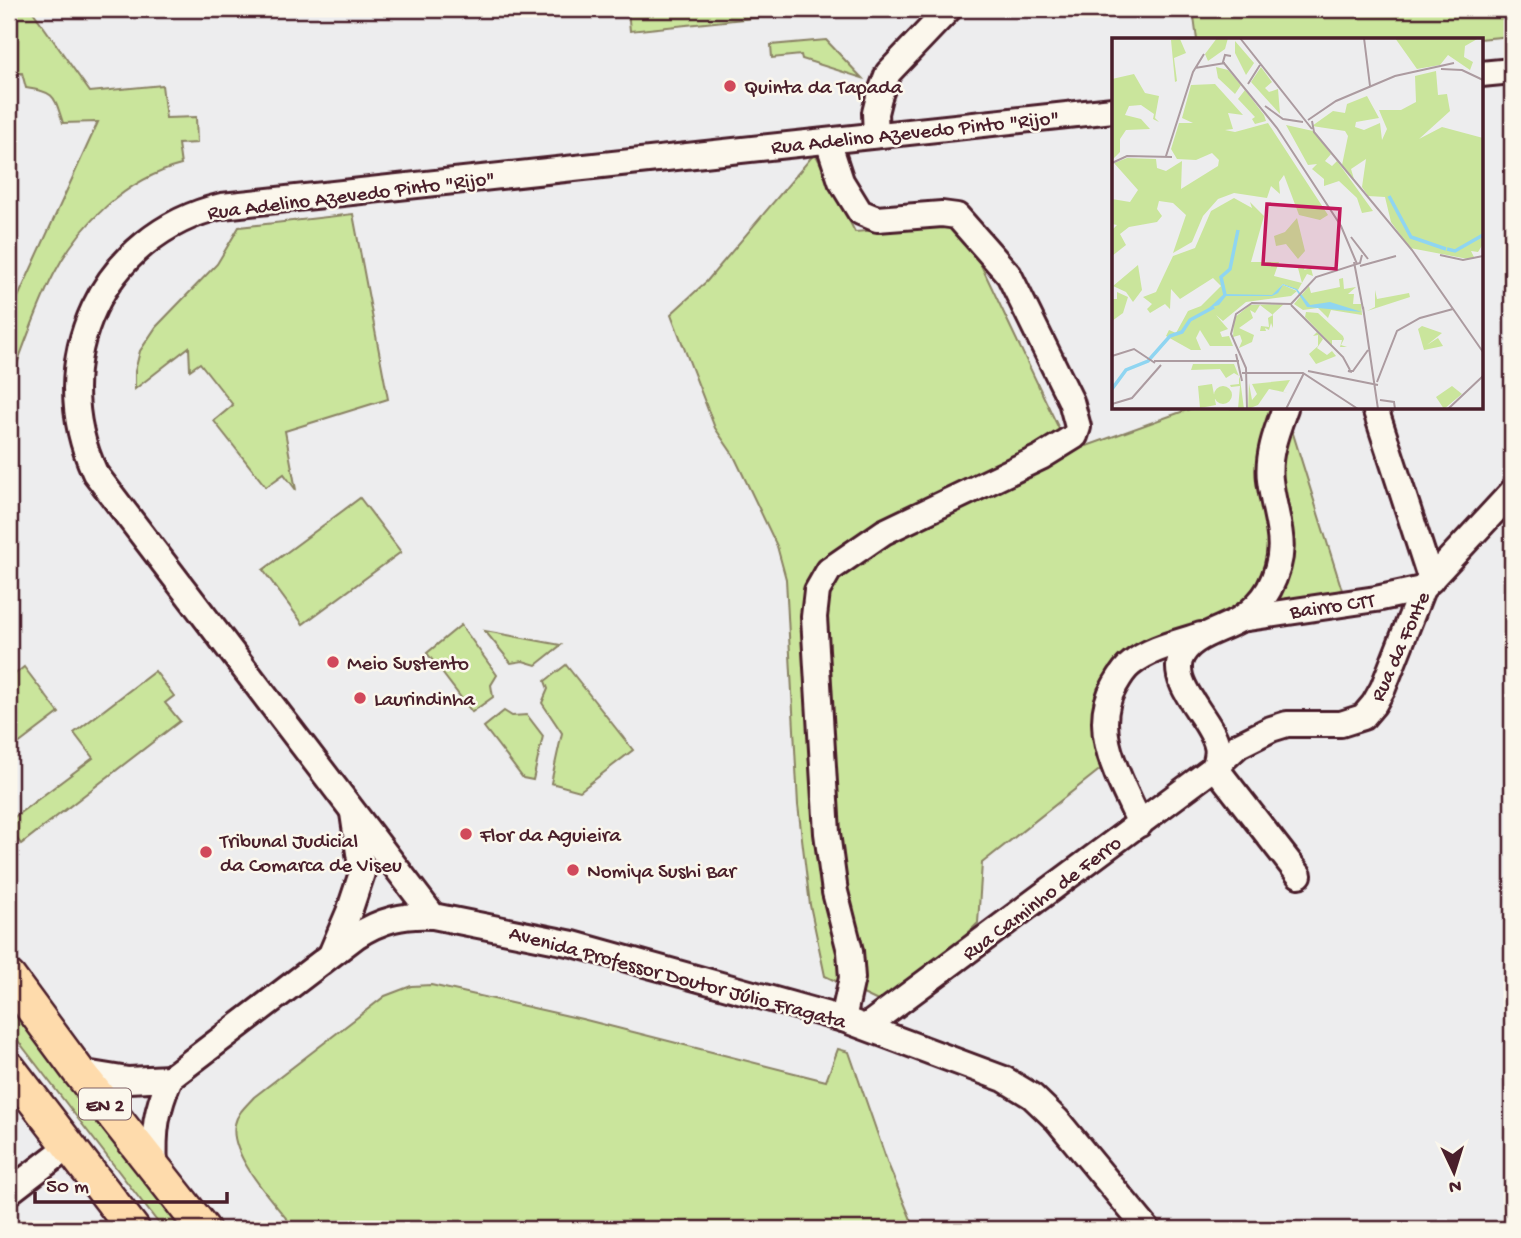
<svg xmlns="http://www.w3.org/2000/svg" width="1521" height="1238" viewBox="0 0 1521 1238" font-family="'Gochi Hand',sans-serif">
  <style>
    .green { fill: #cae59c; stroke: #8a8264; stroke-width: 2 }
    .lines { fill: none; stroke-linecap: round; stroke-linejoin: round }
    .minor-casing { stroke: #4a1f2b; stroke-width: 30 }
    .major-casing { stroke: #4a1f2b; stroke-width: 37 }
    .minor { stroke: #fbf7ec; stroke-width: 24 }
    .major { stroke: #fedbac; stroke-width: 32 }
    .poi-dot { fill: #d1495b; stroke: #fbf7ec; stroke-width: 2.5 }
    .labels { text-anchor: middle; stroke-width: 5; stroke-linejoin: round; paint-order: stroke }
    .shield { fill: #fbf7ec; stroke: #7f6065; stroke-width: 2 }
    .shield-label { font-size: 19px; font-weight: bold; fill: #4a1f2b }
    .poi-label { font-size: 21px; fill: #4a1f2b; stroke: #fbf7ec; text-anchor: start }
    .street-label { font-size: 21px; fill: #4a1f2b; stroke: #fbf7ec }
    .inset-river { fill: none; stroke: #8fd5f1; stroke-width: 3.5 }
    .inset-road { fill: none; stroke: #ac9ba0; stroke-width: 2 }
    .view { fill: #c2185b; fill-opacity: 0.15; stroke: #c2185b; stroke-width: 3.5 }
    .inset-edge { fill: none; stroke: #4a1f2b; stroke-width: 3.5 }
  </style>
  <rect width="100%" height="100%" fill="#ededee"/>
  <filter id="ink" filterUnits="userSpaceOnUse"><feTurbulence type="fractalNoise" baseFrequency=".0143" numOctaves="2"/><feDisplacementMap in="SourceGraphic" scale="14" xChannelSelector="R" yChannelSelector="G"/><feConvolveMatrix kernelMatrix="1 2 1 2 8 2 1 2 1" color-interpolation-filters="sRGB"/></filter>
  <g filter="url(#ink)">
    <!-- green -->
    <g class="green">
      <path d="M20 9H31L90 92 162 85 166 118 196 117 197 143 178 144 181 165C126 179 79 225 54 274 39 303 28 334 17 364L9 376V317L98 122 63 123C54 96 56 92 26 88L22 73 9 74V12Z"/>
      <path d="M628 9H772L773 16 630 31Z"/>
      <path d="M1193 9H1512V36L1467 40H1197Z"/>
      <path d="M826 40 862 78 802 59 801 55 772 58 771 45Z"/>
      <path d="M815 153 855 232 961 223 1070 452 1192 408H1285L1342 590 1287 602 1120 677 1112 760 982 863 978 923 950 951 880 1002 825 976 810 905 798 805 786 579 777 546 734 456 715 428 671 314 707 281Z"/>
      <path d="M353 214 388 399 285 431 296 490 284 474 266 487 214 421 233 405 200 363 190 370 189 347 135 389V371L140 351 156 327 217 264 239 227Z"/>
      <path d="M360 498 401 552 303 624 263 570Z"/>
      <path d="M461 625 497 675 491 685 493 697 472 712 427 653Z"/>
      <path d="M485 631 561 645 536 665 523 661 511 663Z"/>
      <path d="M566 665 633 750 580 791 551 783 562 733 542 703 548 689 545 681Z"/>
      <path d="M24 667 59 713 9 751V679Z"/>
      <path d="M155 671 174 696 165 703 180 721 21 844 9 828V821L93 758 74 733Z"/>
      <path d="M504 711 512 716 527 715 543 736 533 780 523 778 484 727Z"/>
      <path d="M431 985 582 1019 826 1081 838 1049 849 1052 888 1164 915 1229H295C277 1206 228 1156 235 1124 237 1113 247 1105 254 1097L385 996 411 986Z"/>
      <path d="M9 1002 183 1229H163L9 1029Z"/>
    </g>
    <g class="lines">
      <defs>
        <g id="minor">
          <path d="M1481 74 1512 71"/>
          <path d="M876 135 875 113 879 97 888 73 949 9"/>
          <path d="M828 141 841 181 860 212 877 219 942 214 957 216 1009 275 1071 401 1078 427 1075 436 1041 457 884 532 829 570 817 591 814 617 827 833 835 892 850 951 852 978 843 1019"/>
          <path d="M1375 408 1431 580"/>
          <path d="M1241 619 1376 599 1422 589"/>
          <path d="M1215 767C1216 761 1219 753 1217 746 1212 720 1172 688 1180 660 1188 636 1221 631 1240 619 1251 612 1263 600 1269 589 1292 545 1275 522 1270 480 1267 455 1277 430 1285 408"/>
          <path d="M1215 767 1299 875"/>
          <path d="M1140 824C1122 782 1088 730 1115 685 1119 678 1124 669 1131 664 1151 648 1177 643 1201 635"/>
          <path d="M433 916 95 473C43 362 102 234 222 206L1113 110"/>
          <path d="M332 952 349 912 362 873 353 813"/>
          <path d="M867 1026 1215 767 1239 745 1271 729 1287 724H1341L1363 717 1374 704 1383 688 1422 589 1512 492"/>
          <path d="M79 1072 128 1080 170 1078C156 1111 153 1131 155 1167"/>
          <path d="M170 1078 356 936C381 920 404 914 433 916L573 944 843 1019 1004 1079 1032 1096 1057 1120 1147 1229"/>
          <path d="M9 1192 69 1146"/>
        </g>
        <g id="major">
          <path d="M9 977 79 1072 203 1229"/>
          <path d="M9 1068 133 1229"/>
        </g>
      </defs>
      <!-- minor casing -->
      <use href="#minor" class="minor-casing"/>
      <!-- major casing -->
      <use href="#major" class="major-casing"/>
      <!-- minor -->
      <use href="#minor" class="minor"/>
      <!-- major -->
      <use href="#major" class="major"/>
    </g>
  </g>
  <!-- markers -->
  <g class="poi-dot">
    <circle cx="730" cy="86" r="7"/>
    <circle cx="333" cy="662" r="7"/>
    <circle cx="360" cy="698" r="7"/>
    <circle cx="466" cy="834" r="7"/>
    <circle cx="206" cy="852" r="7"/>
    <circle cx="573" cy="870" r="7"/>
  </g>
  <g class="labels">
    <!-- shield labels -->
    <rect class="shield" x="79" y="1088.5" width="52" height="31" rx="5"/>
    <g class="shield-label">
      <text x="105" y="1111">EN 2</text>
    </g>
    <!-- poi labels -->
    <g class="poi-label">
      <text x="744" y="93">Quinta da Tapada</text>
      <text x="347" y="669">Meio Sustento</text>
      <text x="374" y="705">Laurindinha</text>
      <text x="480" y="841">Flor da Aguieira</text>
      <text x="220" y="847">Tribunal Judicial<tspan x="220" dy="24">da Comarca de Viseu</tspan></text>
      <text x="587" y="877">Nomiya Sushi Bar</text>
    </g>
    <!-- street labels -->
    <g class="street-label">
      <text transform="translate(915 131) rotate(-6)" y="7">Rua Adelino Azevedo Pinto "Rijo"</text>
      <text transform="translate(351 194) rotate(-7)" y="7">Rua Adelino Azevedo Pinto "Rijo"</text>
      <text transform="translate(1332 605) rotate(-8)" y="7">Bairro CTT</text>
      <text transform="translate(1399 646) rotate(-66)" y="7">Rua da Fonte</text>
      <text transform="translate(1041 897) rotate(-37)" y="7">Rua Caminho de Ferro</text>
      <text transform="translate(678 976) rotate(15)" y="7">Avenida Professor Doutor Júlio Fragata</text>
    </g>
  </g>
  <!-- overview -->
  <g transform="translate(1112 38)">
    <rect width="371" height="371" fill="#ededee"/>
    <path d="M105 0H116L113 11 96 23 93 16ZM283 0 351 1 367 0 353 8 352 19 361 24 358 32 336 17 328 27 305 31ZM68 1 74 15 62 20 65 43 63 44 59 2ZM123 3 142 25 134 37 123 15ZM104 29 116 32 129 47 123 56 106 40ZM149 29 160 44 153 50 157 54 166 51 168 76 139 44ZM324 33 326 57 335 56 338 73 307 101 330 89 371 100V206L366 214 359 213 362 219 356 221 298 210 279 184 273 159 256 158 250 149 254 121 239 131 242 141 230 127 236 98 233 93 200 88 221 73 233 75 235 66 255 58 267 80 244 84 243 89 252 92 268 85 270 102 275 91 267 72H289L304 64 303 38ZM22 36 33 55 47 58 43 80 47 84 41 81 42 76 29 67 17 68 13 77 29 81 38 91 14 92 8 101V114L1 121 0 41ZM103 46 131 77 116 75 121 91 113 92 123 94 156 85 216 177 208 182 187 177 172 137 167 144 168 156 159 148 155 160 122 155 106 161 91 178 80 204 61 215 74 177 61 165 47 163 45 171 50 178 45 184 17 189 8 196 14 207 0 218V192L5 187 0 186V161L18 164 26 152 2 125 15 120 44 121 45 130 54 133 70 123 69 151 106 128 107 122 100 115 84 122 65 121 59 111 67 85H81L70 80 79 47ZM133 52 152 77 154 83 143 86 140 81 143 79 126 61ZM174 87 201 93 219 116 213 123 220 128 225 123 261 173 250 175 245 160 227 143 212 148V141L200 131 205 126 196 127ZM122 160 140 170 138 164 152 178 139 224H167L162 238 190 245 186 230 194 227 192 232 199 230 201 238 195 236 186 252 171 246 162 256 171 247 185 253 179 258 134 264 111 283 104 277 116 291 108 294 110 299 117 298 121 308H98L88 292 84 300 89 312H79L54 298 57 292 64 295 76 273 89 268 109 248 101 240 68 261 59 251 58 271 53 266 38 275 35 271 40 266 31 259 44 254 61 218 83 210 99 173ZM185 180 193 213 186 221 174 206 164 208 162 198 173 194ZM26 227 30 252 21 264 14 254 1 248ZM231 240 232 251 244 249 236 256H242L241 266H249L250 277 219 272 216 280 206 270 191 272 182 266 197 248 199 255 228 249 227 241ZM0 250 1 261H5V254L16 259 11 275 0 283ZM263 252 265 261 297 255 298 259 255 273 263 269ZM172 266 161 276V290L159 285 157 292 153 290 154 293H148L149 288 157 289 156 280 161 277 148 267 143 275 138 272 141 280 127 290 142 297 140 304 127 310 130 303 128 297 121 299 122 280 138 267ZM194 274 206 275 231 298 232 301 229 307 235 309H228L230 302H220V307L193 279ZM310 288 330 295 315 307 326 300 331 308 312 312 306 291ZM205 294 211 301 205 310 215 317 220 313 224 318 204 326 197 316 206 308V297L201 298ZM81 326H122L128 341 132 371H126L128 348 119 349 118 347 127 346V338L122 335 114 340 108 331 79 332ZM178 342 171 354 177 355 157 351 146 367 136 371 137 345 140 362 145 356 140 346ZM100 346 104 367 88 370 86 348ZM102 357a9 9 0 1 1 18 0a9 9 0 1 1-18 0ZM340 348 350 356 332 371 324 359Z" fill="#cae59c"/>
    <path d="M171 246 185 251 198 267 218 264 250 274 195 269 184 252 171 247 166 255 160 258H114L107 267 97 270 112 256 160 257Z" fill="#8fd5f1"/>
    <path class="inset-river" d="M277 158 299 199 334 211M335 211 343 213 371 197M113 257 109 239 118 231 126 192M0 351 14 332 36 323 58 298 70 294 78 282 102 269"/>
    <path class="inset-road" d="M128 0 200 91M252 0 258 48M119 18 113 17 111 24 165 90 229 188 245 226M83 30 113 25M329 31 350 32 371 42M136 46 148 27M153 68 171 81 191 84M196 82 224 63 283 38 342 25M200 83 202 94 300 212 371 314M54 118 81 34 92 16M0 125 15 118 60 119M239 199 256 221M328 217 351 222 371 218M242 224 251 271M248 228 284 218M179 267 231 319 238 332M251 269 266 371M124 316 130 343M0 318 22 311 43 325M42 323H127M196 333 266 347M240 334 236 333H241L256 312M130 335H191L246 371M265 344 285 293 308 280 341 271M268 362 282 364 283 371M0 366 20 360 49 327M135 371 134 330 119 296 124 276 140 265 179 266 204 239 248 225 250 217M174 371 192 335M336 371 371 338"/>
    <path class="view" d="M155 166 228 171 224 231 151 226Z"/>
    <rect width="371" height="371" class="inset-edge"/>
  </g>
  <!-- margin -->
  <rect width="1521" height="1238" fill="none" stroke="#fbf7ec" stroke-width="35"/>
  <rect x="18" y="18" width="1486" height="1203" fill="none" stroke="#4a1f2b" stroke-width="2.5" filter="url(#ink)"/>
  <!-- north arrow -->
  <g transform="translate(1454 1172) rotate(176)" stroke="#fbf7ec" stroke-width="5" paint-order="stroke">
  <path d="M0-5L12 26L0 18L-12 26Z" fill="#4a1f2b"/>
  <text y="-10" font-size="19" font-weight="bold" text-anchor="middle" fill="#4a1f2b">N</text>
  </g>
  <!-- scale -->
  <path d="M35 1192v10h192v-10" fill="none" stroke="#4a1f2b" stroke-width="3.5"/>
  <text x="46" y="1192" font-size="21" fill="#4a1f2b" stroke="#fbf7ec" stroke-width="5" paint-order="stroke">50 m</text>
</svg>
